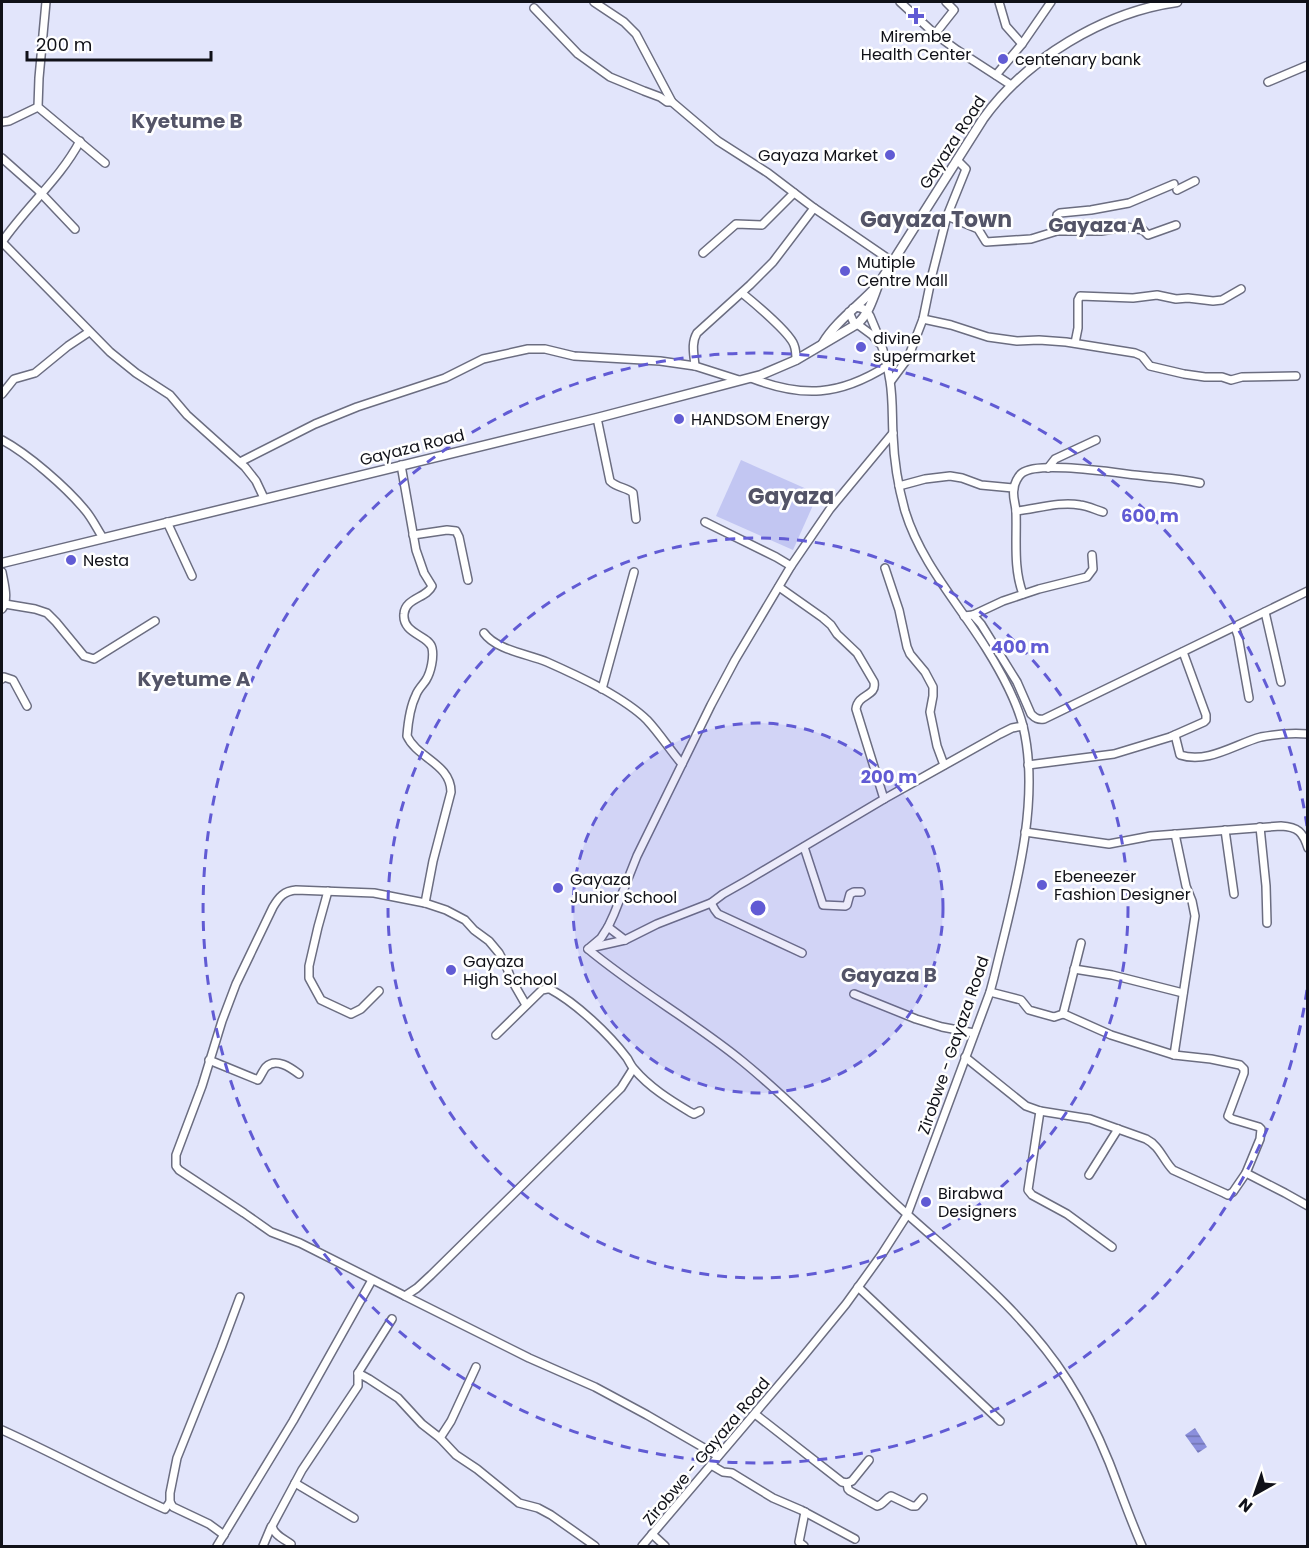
<svg xmlns="http://www.w3.org/2000/svg" width="1309" height="1548" viewBox="0 0 1309 1548" font-family="Poppins,sans-serif">
  <style>
    .garden { fill: #c2c6f2 }
    .water { fill: url(#water-rules) }
    .lines { fill: none; stroke-linecap: round; stroke-linejoin: round }
    .minor-casing { stroke: #6b6d80; stroke-width: 10 }
    .major-casing { stroke: #6b6d80; stroke-width: 11 }
    .minor { stroke: #fff; stroke-width: 7 }
    .major { stroke: #fff; stroke-width: 8 }
    .ring { fill: none; stroke: #615bd4; stroke-width: 3; stroke-dasharray: 10 8 }
    .poi-dot { fill: #615bd4; stroke: #fff; stroke-width: 2 }
    .labels { text-anchor: middle; stroke-width: 5; stroke-linejoin: round; paint-order: stroke }
    .poi-label { font-size: 16px; fill: #101118; stroke: #fff; text-anchor: start }
    .street-label { font-size: 16px; fill: #101118; stroke: #fff }
    .quarter-label { font-size: 20px; font-weight: bold; fill: #535467; stroke: #fff }
    .district-label { font-size: 22px; font-weight: bold; fill: #535467; stroke: #fff }
    .centre { fill: #615bd4; stroke: #fff; stroke-width: 3 }
    .ring-label { font-size: 18px; text-anchor: middle; font-weight: bold; fill: #615bd4; stroke: #fff; stroke-width: 5; stroke-linejoin: round; paint-order: stroke }
  </style>
  <defs>
    <pattern id="water-rules" width="6" height="5" patternUnits="userSpaceOnUse" patternTransform="scale(1.5)"><rect width="6" height="5" fill="#8b8fdc"/><path d="M0 2.5h6" fill="none" stroke="#7073b1"/></pattern>
  </defs>
  <rect width="100%" height="100%" fill="#e2e5fb"/>
  <!-- garden -->
  <path class="garden" d="M741 460 818 494 793 550 716 516Z"/>
  <!-- water -->
  <path class="water" d="M1195 1428 1207 1447 1198 1453 1185 1435Z"/>
  <g class="lines">
    <defs>
      <g id="minor">
        <path d="M46 2 39 78 38 107 105 163"/>
        <path d="M594 2 624 22 636 34 672 102 718 141 768 173 814 208 893 262"/>
        <path d="M900 2 935 34 957 50 1011 85"/>
        <path d="M999 2 1006 26 1022 44"/>
        <path d="M534 8 578 54 610 77 644 91 660 97 667 102H672"/>
        <path d="M935 34 954 10 946 2"/>
        <path d="M996 75 1022 44 1051 2"/>
        <path d="M1268 82 1308 65"/>
        <path d="M2 122 9 121 38 107"/>
        <path d="M2 158 38 190 75 229"/>
        <path d="M1177 190 1195 181"/>
        <path d="M947 216 978 229 986 242 1031 239 1057 231H1101L1126 227 1143 230 1148 235 1176 225"/>
        <path d="M1057 231V215L1060 213 1091 210 1129 203 1174 184"/>
        <path d="M2 242 110 352 136 373 170 395 187 415 245 467 256 481 264 498"/>
        <path d="M2 242C26 207 60 179 80 141"/>
        <path d="M703 253 736 224 762 225 794 193"/>
        <path d="M742 293C753 302 790 333 794 345 796 350 796 355 796 360"/>
        <path d="M849 312 853 321 872 335 879 343"/>
        <path d="M923 319 951 325 988 337 1017 341 1039 340 1066 342 1135 353 1142 356 1150 366 1184 374 1205 377H1222L1231 380 1242 377 1296 376"/>
        <path d="M1075 343 1078 328V300L1080 296 1133 298 1157 295 1176 299 1188 298 1213 301 1222 300 1241 289"/>
        <path d="M695 366C694 354 691 343 697 333L750 285 773 262 814 208"/>
        <path d="M751 378C803 398 839 396 887 366"/>
        <path d="M891 381 908 358 923 319 932 275 947 216 966 169 957 160"/>
        <path d="M2 394 14 379 35 373 68 346 89 332"/>
        <path d="M597 418 610 481C617 488 626 487 633 493L636 519"/>
        <path d="M2 440C28 454 66 487 85 510 92 518 97 529 103 538"/>
        <path d="M240 462 315 424 357 407 445 378 483 359 528 349H545L574 356 660 361 695 366 739 380"/>
        <path d="M401 465 416 550 424 573 432 586C427 598 405 598 404 614 402 634 429 635 432 648 434 657 431 672 426 680 423 685 418 689 416 695 410 707 408 723 407 736 417 758 451 764 451 792L433 861 425 903"/>
        <path d="M1048 468 1055 459 1096 440"/>
        <path d="M899 486 925 479 950 476 962 478 981 485 1013 488"/>
        <path d="M1016 511C1036 509 1060 501 1080 505 1088 506 1096 510 1103 512"/>
        <path d="M167 522 192 576"/>
        <path d="M705 522 776 557 791 566"/>
        <path d="M413 535 447 530 456 531 459 537 468 580"/>
        <path d="M885 568 899 610 907 647 910 654 925 672 933 687V696L930 712 937 746 944 765"/>
        <path d="M2 572C4 584 9 599 2 609"/>
        <path d="M779 587 823 618 831 625 837 634 857 653 874 682C877 697 858 693 856 709L884 799"/>
        <path d="M1023 594C1013 568 1017 539 1016 512 1016 505 1012 496 1014 489 1014 484 1018 476 1022 473 1040 460 1121 474 1145 476 1164 478 1182 479 1200 483"/>
        <path d="M5 604 35 609 47 613 56 622 84 656 94 659 155 621"/>
        <path d="M1265 612 1281 682"/>
        <path d="M973 615 1003 601 1039 589 1087 577 1093 569 1092 555"/>
        <path d="M964 616 973 615 981 624 1017 682 1031 714C1035 718 1038 720 1044 719L1308 591"/>
        <path d="M1235 627 1238 636 1249 698"/>
        <path d="M484 633C496 650 528 654 547 662 565 670 584 679 601 688 617 697 634 707 647 720 660 734 670 750 682 764"/>
        <path d="M2 679 4 677 13 680 27 706"/>
        <path d="M602 689 634 572"/>
        <path d="M1175 735 1180 755C1208 764 1235 744 1261 737 1276 734 1292 733 1308 734"/>
        <path d="M1028 765 1114 754 1170 737 1204 722 1206 720V715L1183 652"/>
        <path d="M1260 827 1266 886 1267 923"/>
        <path d="M1225 830 1234 894"/>
        <path d="M1025 832 1109 844 1151 836 1281 826C1298 827 1303 832 1308 848"/>
        <path d="M804 847 823 905 845 906 847 905 850 894 854 892H861"/>
        <path d="M328 891 318 927 309 966V978L321 1000 351 1014 361 1009 379 991"/>
        <path d="M711 903 715 910 718 914 802 953"/>
        <path d="M608 927 625 940"/>
        <path d="M594 947 625 940 657 924 711 903 723 894 746 881 884 799 1000 734 1012 728 1023 726"/>
        <path d="M588 949C637 990 693 1021 742 1061 801 1109 852 1165 908 1215 965 1266 1027 1316 1068 1381 1084 1406 1098 1435 1109 1462 1120 1490 1130 1519 1142 1546"/>
        <path d="M588 949 601 938 608 927 614 914 637 856 711 705 735 660 791 566 830 509 893 433"/>
        <path d="M1074 969 1112 975 1183 993"/>
        <path d="M990 992 1021 1000 1029 1010 1054 1017 1063 1014 1066 1015 1111 1035 1174 1055 1211 1059 1240 1065 1244 1069V1073L1228 1116 1232 1119 1259 1127 1261 1129 1260 1139 1246 1173"/>
        <path d="M854 994 916 1019 942 1027 974 1033"/>
        <path d="M526 1005 511 979 507 968 499 953 489 941 474 930 465 920 446 910 425 903 374 893 296 890C284 891 279 897 273 907L236 984 222 1021 202 1086 176 1155V1166L179 1170 244 1213 271 1232 300 1243 405 1296 417 1288 431 1275 621 1088 633 1069"/>
        <path d="M1063 1014 1081 943"/>
        <path d="M496 1035 542 990 547 989H550C576 1003 609 1034 627 1058 629 1061 631 1066 634 1069 649 1087 670 1100 690 1112L694 1114 700 1111"/>
        <path d="M1174 1055 1195 916 1192 901 1186 886 1175 834"/>
        <path d="M965 1057 1026 1106 1040 1111 1090 1119 1146 1139C1160 1146 1163 1160 1173 1170L1224 1193 1228 1195 1233 1192 1246 1173 1285 1193 1308 1206"/>
        <path d="M209 1060 258 1080C261 1076 263 1070 266 1067 276 1057 291 1068 299 1074"/>
        <path d="M1040 1111 1028 1190 1032 1195 1067 1214 1112 1247"/>
        <path d="M1089 1175 1118 1129"/>
        <path d="M858 1287 1000 1421"/>
        <path d="M405 1296 529 1358 595 1387 647 1415 718 1456"/>
        <path d="M358 1373 392 1319"/>
        <path d="M755 1414 842 1482 847 1483 852 1481 869 1460"/>
        <path d="M2 1430C57 1455 110 1484 165 1509L170 1502"/>
        <path d="M440 1438 451 1421 476 1367"/>
        <path d="M711 1465 723 1472 732 1473 773 1498 801 1510 855 1539"/>
        <path d="M295 1483 354 1518"/>
        <path d="M847 1483 848 1489 850 1491 877 1506C883 1505 885 1499 891 1496L912 1506H916L923 1498"/>
        <path d="M652 1534 665 1546"/>
        <path d="M224 1535 209 1524 173 1507 170 1502V1493L177 1458 221 1348 240 1297"/>
        <path d="M291 1544C284 1539 274 1535 272 1526L302 1470 358 1386V1373L369 1379 398 1398 422 1424 440 1438 456 1455 477 1469 519 1503 538 1508 551 1515 595 1546"/>
        <path d="M217 1546 293 1421 372 1280"/>
        <path d="M263 1546 271 1527"/>
        <path d="M642 1546 801 1359 846 1304 882 1254 907 1215 990 992 994 977C1012 901 1042 805 1023 726 1016 699 1001 672 986 648 958 603 921 563 905 511 898 486 894 461 893 435 892 417 893 399 890 381 887 359 879 336 870 316 866 309 860 306 853 308"/>
        <path d="M804 1546 799 1542 805 1512"/>
      </g>
      <g id="major">
        <path d="M823 343C837 320 860 305 878 285L983 119C1026 59 1104 12 1177 2"/>
        <path d="M2 563 597 418 761 375 796 360 857 324C868 315 873 299 878 285"/>
      </g>
    </defs>
    <!-- minor casing -->
    <use href="#minor" class="minor-casing"/>
    <!-- major casing -->
    <use href="#major" class="major-casing"/>
    <!-- minor -->
    <use href="#minor" class="minor"/>
    <!-- major -->
    <use href="#major" class="major"/>
  </g>
  <!-- distance rings -->
  <circle cx="758" cy="908" r="185" fill="#615bd4" fill-opacity=".12"/>
  <g class="ring">
    <circle cx="758" cy="908" r="185"/>
    <circle cx="758" cy="908" r="370"/>
    <path d="M1307 990A555 555 0 1 1 1307 826"/>
  </g>
  <!-- markers -->
  <g class="poi-dot">
    <path d="M913 7h6v6h6v6h-6v6h-6v-6h-6v-6h6z"/>
    <circle cx="1003" cy="59" r="6"/>
    <circle cx="890" cy="155" r="6"/>
    <circle cx="845" cy="271" r="6"/>
    <circle cx="861" cy="347" r="6"/>
    <circle cx="679" cy="419" r="6"/>
    <circle cx="71" cy="560" r="6"/>
    <circle cx="1042" cy="885" r="6"/>
    <circle cx="558" cy="888" r="6"/>
    <circle cx="451" cy="970" r="6"/>
    <circle cx="926" cy="1202" r="6"/>
  </g>
  <g class="labels">
    <!-- poi labels -->
    <g class="poi-label">
      <text x="916" y="42" text-anchor="middle">Mirembe<tspan x="916" dy="18">Health Center</tspan></text>
      <text x="1015" y="65">centenary bank</text>
      <text x="878" y="161" text-anchor="end">Gayaza Market</text>
      <text x="857" y="268">Mutiple<tspan x="857" dy="18">Centre Mall</tspan></text>
      <text x="873" y="344">divine<tspan x="873" dy="18">supermarket</tspan></text>
      <text x="691" y="425">HANDSOM Energy</text>
      <text x="83" y="566">Nesta</text>
      <text x="1054" y="882">Ebeneezer<tspan x="1054" dy="18">Fashion Designer</tspan></text>
      <text x="570" y="885">Gayaza<tspan x="570" dy="18">Junior School</tspan></text>
      <text x="463" y="967">Gayaza<tspan x="463" dy="18">High School</tspan></text>
      <text x="938" y="1199">Birabwa<tspan x="938" dy="18">Designers</tspan></text>
    </g>
    <!-- street labels -->
    <g class="street-label">
      <text transform="translate(952 142) rotate(-57)" y="6">Gayaza Road</text>
      <text transform="translate(412 447) rotate(-14)" y="6">Gayaza Road</text>
      <text transform="translate(953 1045) rotate(-71)" y="6">Zirobwe - Gayaza Road</text>
      <text transform="translate(706 1451) rotate(-50)" y="6">Zirobwe - Gayaza Road</text>
    </g>
    <!-- quarter labels -->
    <g class="quarter-label">
      <text x="187" y="128">Kyetume B</text>
      <text x="1097" y="232">Gayaza A</text>
      <text x="194" y="686">Kyetume A</text>
      <text x="889" y="982">Gayaza B</text>
    </g>
    <!-- district labels -->
    <g class="district-label">
      <text x="936" y="227">Gayaza Town</text>
      <text x="791" y="504">Gayaza</text>
    </g>
  </g>
  <circle cx="758" cy="908" r="9" class="centre"/>
  <g class="ring-label">
    <text x="1150" y="522">600 m</text>
    <text x="1020" y="653">400 m</text>
    <text x="889" y="783">200 m</text>
  </g>
  <!-- border -->
  <rect width="1309" height="1548" fill="none" stroke="#101118" stroke-width="6"/>
  <!-- north arrow -->
  <g transform="translate(1255 1494) rotate(220)" stroke="#ffffff" stroke-width="4.5" paint-order="stroke">
  <path d="M0-4.5L10 22L0 15L-10 22Z" fill="#101118"/>
  <text y="-9" font-size="16" font-weight="bold" text-anchor="middle" fill="#101118">N</text>
  </g>
  <!-- scale -->
  <path d="M27 51v9h184v-9" fill="none" stroke="#101118" stroke-width="3"/>
  <text x="36" y="51" font-size="18" fill="#101118" stroke="#ffffff" stroke-width="4.5" paint-order="stroke">200 m</text>
</svg>
